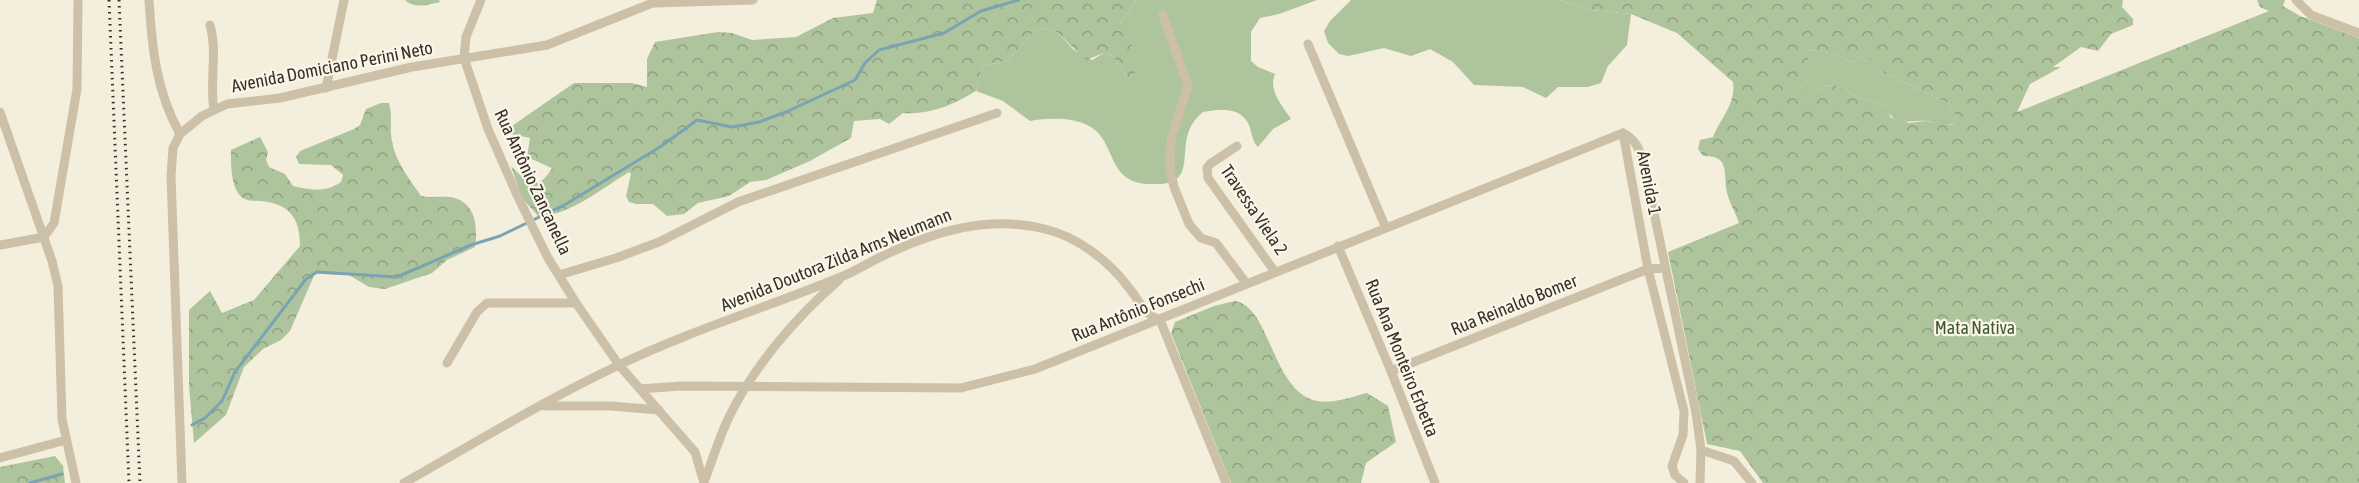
<svg xmlns="http://www.w3.org/2000/svg" width="2359" height="483" viewBox="0 0 2359 483" font-family="'Asap Condensed',sans-serif">
  <style>
    .grass { fill: #aec49c }
    .forest { fill: url(#forest-crowns); fill-rule: evenodd }
    .lines { fill: none; stroke-linecap: round; stroke-linejoin: round }
    .stream { stroke: #7aa4b3; stroke-width: 3 }
    .minor { stroke: #cdc0a8; stroke-width: 9 }
    .rail { stroke: #393128; stroke-width: 3; stroke-dasharray: 1.5 4.5; stroke-linecap: butt }
    .labels { text-anchor: middle; stroke-width: 4.5; stroke-linejoin: round; paint-order: stroke }
    .street-label { font-size: 18px; fill: #393128; stroke: #fbf6ea }
    .park-label { font-size: 18px; fill: #3e592b; stroke: #fbf6ea }
  </style>
  <defs>
    <pattern id="forest-crowns" width="20" height="18" patternUnits="userSpaceOnUse" patternTransform="scale(1.5)"><rect width="20" height="18" fill="#aec49c"/><path d="M2 6a3 3 0 1 1 6 0M12 15a3 3 0 1 1 6 0" fill="none" stroke="#8fa07f"/></pattern>
  </defs>
  <rect width="100%" height="100%" fill="#f4eedd"/>
  <!-- grass -->
  <g class="grass">
    <path d="M1136 0H1317L1279 14 1260 18 1251 32V61L1258 67 1275 74C1268 91 1282 105 1291 119L1273 129 1258 147C1252 141 1252 133 1249 125 1240 106 1220 109 1203 112 1174 135 1194 169 1175 180 1167 185 1156 184 1148 184 1106 182 1117 141 1089 126 1072 117 1048 118 1030 121L1003 101 976 91 982 66 1007 61 1034 32 1043 28 1057 32 1074 50 1092 60 1104 53 1113 56 1130 81 1120 24Z"/>
    <path d="M1351 0H1559L1590 10 1631 14 1627 45 1608 66 1601 83 1588 87H1558L1546 98 1523 87 1474 85 1453 62 1430 49 1411 56 1384 48 1348 56 1339 54 1328 43 1324 31 1330 21Z"/>
    <path d="M1811 50 1835 54 1852 63 1860 57 1870 59 1882 72 1948 103 1955 115 1956 123C1947 127 1937 123 1928 121 1907 119 1897 130 1884 105L1863 99 1835 85 1826 86 1816 91H1804L1802 87 1808 80V51Z"/>
  </g>
  <!-- forest -->
  <g class="forest">
    <path d="M405 0H439L440 2C428 5 414 9 405 0Z"/>
    <path d="M877 0H1136L1120 24C1133 42 1139 59 1133 82L1130 81 1113 56 1104 53 1086 60 1057 32 1043 28 1034 32 1007 61 982 66 976 91C952 105 931 115 903 113L889 124 880 119 854 121 851 138 810 161 766 180 750 182 729 196 698 203 684 214 667 216 653 204H636L629 202 626 196 631 174 629 172C602 188 570 216 538 216L522 198 511 166C528 183 537 193 552 168L527 157 530 138 506 133 509 128 574 83H632L647 87V59L655 42 718 32 732 33 752 40 796 37 833 18 873 13Z"/>
    <path d="M1559 0H2123L2122 7 2133 19V25L2111 34 2098 51 2081 47 2053 67H2061L2030 84 2017 112 2269 11 2260 7 2257 0H2285L2283 6 2300 16 2359 38V483H1763L1740 451 1707 444 1668 252 1739 223C1736 213 1729 202 1727 193 1723 174 1731 155 1703 156L1698 149 1700 140 1713 137C1721 117 1736 104 1733 82L1677 33 1631 14 1590 10ZM1811 50 1835 54 1852 63 1860 57 1870 59 1882 72 1948 103 1955 115 1956 123 1951 125 1925 121 1909 123 1890 117 1889 110 1884 105 1863 99 1835 85 1826 86 1816 91H1804L1802 87 1808 80V51Z"/>
    <path d="M381 103H389C393 117 389 128 392 141 395 161 410 180 421 196 431 198 440 196 450 197 476 201 478 227 475 247L447 260 432 273 385 289 369 287 349 275 324 274 316 271 290 331 281 340 263 349 244 367 226 415 194 443 189 386V310L210 291 222 313 254 300 300 246C300 222 293 207 268 202 261 200 252 202 245 199 230 192 231 163 231 150L260 137 268 152 266 160 269 167 285 174 293 186C311 190 325 193 341 182L343 175 331 165 299 164 296 157 300 151 354 129 360 125 366 109Z"/>
    <path d="M1235 301C1271 307 1272 392 1317 401 1334 404 1351 397 1367 393L1388 406 1396 442 1366 463 1361 483H1231L1171 333 1175 322 1214 306Z"/>
    <path d="M55 456 63 466 65 483H0V467Z"/>
  </g>
  <g class="lines">
    <!-- stream -->
    <g class="stream">
      <path d="M192 425 205 418 222 401 235 372 306 279 317 272 397 277 471 245 500 236 566 204 660 147 697 120 732 127 759 122 786 112 855 80 865 63 879 50 944 33 981 11 1019 0"/>
      <path d="M30 483 62 474"/>
    </g>
    <!-- minor -->
    <g class="minor">
      <path d="M149 0C152 48 156 91 180 134"/>
      <path d="M481 0 466 37 464 58 488 129 517 195 548 258 576 303 619 365 695 452 704 483"/>
      <path d="M2296 0 2311 15 2359 33"/>
      <path d="M655 3 753 0"/>
      <path d="M1163 15 1188 86 1171 139 1170 169 1174 187 1189 224 1201 238 1216 243 1246 283"/>
      <path d="M210 25C218 53 209 81 214 110"/>
      <path d="M1308 44 1385 226"/>
      <path d="M326 88 344 0"/>
      <path d="M0 112 52 261 58 286 62 419 76 483"/>
      <path d="M1623 133C1637 140 1640 151 1644 165L1696 413 1701 450 1700 483"/>
      <path d="M1623 133 1648 269 1684 411 1683 435 1672 466 1675 475 1684 483"/>
      <path d="M1237 146 1210 164 1207 168 1208 178 1275 272"/>
      <path d="M0 245 44 237 54 223 77 89 78 0"/>
      <path d="M1338 246 1391 371 1435 483"/>
      <path d="M559 275 616 258 659 242 738 202 997 113"/>
      <path d="M447 363 477 312 487 303H576"/>
      <path d="M1391 371 1648 269 1665 268"/>
      <path d="M640 389 681 386 961 388 1035 369 1623 133"/>
      <path d="M545 406H611L659 410"/>
      <path d="M1701 450 1734 461 1752 483"/>
      <path d="M0 458 66 440"/>
      <path d="M704 482C712 461 719 438 729 417 754 366 796 317 839 280"/>
      <path d="M182 483 171 176 173 148 180 134 202 116 227 104 280 98 412 67 547 45 660 0"/>
      <path d="M404 483C475 443 545 400 619 365 691 330 769 307 843 276 856 271 869 262 883 256 934 231 989 215 1045 229 1078 237 1109 261 1129 288 1140 301 1143 314 1160 320L1226 483"/>
    </g>
    <!-- rail -->
    <g class="rail">
      <path d="M109 0 129 483"/>
      <path d="M119 0 140 483"/>
    </g>
  </g>
  <g class="labels">
    <!-- street labels -->
    <g class="street-label">
      <text transform="translate(332 67) rotate(-11)" y="6">Avenida Domiciano Perini Neto</text>
      <text transform="translate(533 182) rotate(65)" y="6">Rua Antônio Zancanella</text>
      <text transform="translate(1649 183) rotate(79)" y="6">Avenida 1</text>
      <text transform="translate(1254 210) rotate(56)" y="6">Travessa Viela 2</text>
      <text transform="translate(836 260) rotate(-22)" y="6">Avenida Doutora Zilda Arns Neumann</text>
      <text transform="translate(1514 305) rotate(-22)" y="6">Rua Reinaldo Bomer</text>
      <text transform="translate(1138 310) rotate(-22)" y="6">Rua Antônio Fonsechi</text>
      <text transform="translate(1402 358) rotate(68)" y="6">Rua Ana Monteiro Erbetta</text>
    </g>
    <!-- park labels -->
    <g class="park-label">
      <text x="1975" y="334">Mata Nativa</text>
    </g>
  </g>
</svg>
